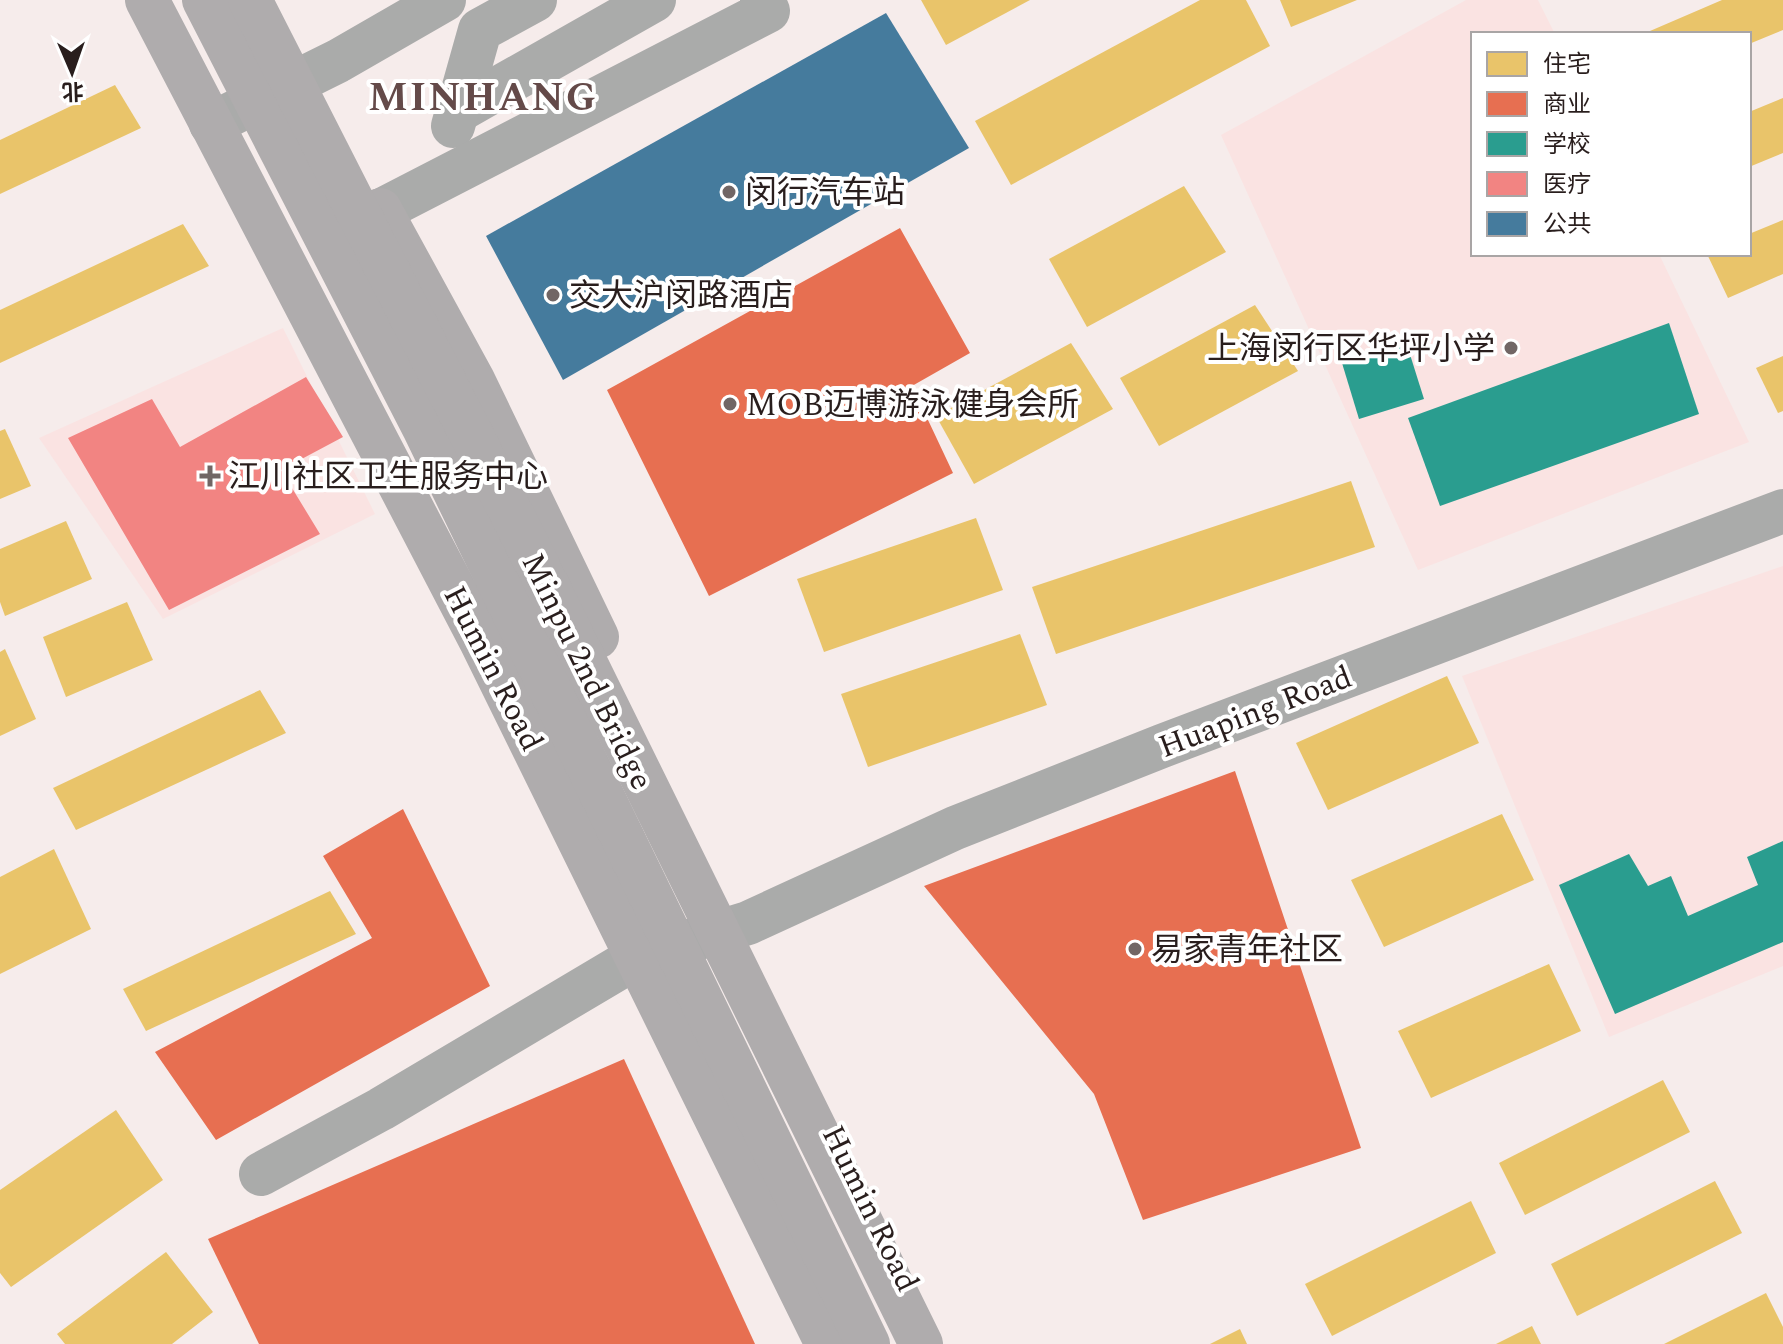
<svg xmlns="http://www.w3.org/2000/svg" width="1783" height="1344" viewBox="0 0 1783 1344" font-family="Spectral,'Noto Sans SC',serif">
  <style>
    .built { fill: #fae3e2 }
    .homes { fill: #e9c46a }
    .shops { fill: #e76f51 }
    .schools { fill: #2a9d8f }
    .health { fill: #f28482 }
    .public { fill: #457b9d }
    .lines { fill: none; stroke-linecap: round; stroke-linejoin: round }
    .minor { stroke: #aaabaa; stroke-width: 44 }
    .major { stroke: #afacad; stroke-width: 44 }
    .rail { stroke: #b4b0b0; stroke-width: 6; stroke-dasharray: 10 10; stroke-linecap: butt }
    .major-bridge { stroke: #afacad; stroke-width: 44 }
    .poi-dot { fill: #716665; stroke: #fff; stroke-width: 3 }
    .labels { text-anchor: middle; stroke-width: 8; stroke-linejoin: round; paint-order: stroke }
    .poi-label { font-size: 32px; fill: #291e1d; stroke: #fff; text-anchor: start }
    .street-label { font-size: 32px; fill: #291e1d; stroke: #fff }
    .district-label { font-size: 40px; font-weight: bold; letter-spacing: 2px; fill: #644a49; stroke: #fff }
  </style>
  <rect width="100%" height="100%" fill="#f6eceb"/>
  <!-- built -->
  <g class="built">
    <path d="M1466 0H1538L1555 34H1473V254H1659L1749 442 1418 570 1221 135Z"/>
    <path d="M283 328 375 514 163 619 39 438Z"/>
    <path d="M1783 566V966L1609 1037 1462 676Z"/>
  </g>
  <!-- homes -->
  <g class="homes">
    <path d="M921 0H1030L946 45Z"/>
    <path d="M1200 0H1246L1270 46 1011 185 975 121Z"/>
    <path d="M1280 0H1357L1291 27Z"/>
    <path d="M1722 0H1783V30L1749 44V34H1643Z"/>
    <path d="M115 85 141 128 0 194V140Z"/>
    <path d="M1783 98V153L1749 167V112Z"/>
    <path d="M1184 186 1226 252 1087 327 1049 259Z"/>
    <path d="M1783 220V274L1728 298 1707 254H1749V234Z"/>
    <path d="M183 224 209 266 0 363V310Z"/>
    <path d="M1255 305 1298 371 1159 446 1120 378Z"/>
    <path d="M1071 343 1113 409 974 484 936 416Z"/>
    <path d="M1783 356V411L1778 413 1756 368Z"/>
    <path d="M5 429 31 486 0 499V431Z"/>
    <path d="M1351 481 1375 547 1056 654 1032 587Z"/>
    <path d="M976 518 1003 590 824 652 797 579Z"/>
    <path d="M66 521 92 579 5 616 0 602V549Z"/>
    <path d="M127 602 153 660 66 697 43 637Z"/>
    <path d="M1020 634 1047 705 868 767 841 694Z"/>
    <path d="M5 649 36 719 0 736V652Z"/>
    <path d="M1447 676 1479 743 1328 810 1296 743Z"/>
    <path d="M260 690 286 733 76 830 53 788Z"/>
    <path d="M1502 814 1534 880 1384 947 1351 880Z"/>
    <path d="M54 849 91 929 0 974V877Z"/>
    <path d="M330 891 356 934 146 1031 123 989Z"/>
    <path d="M1549 964 1581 1031 1431 1098 1398 1031Z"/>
    <path d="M1663 1080 1690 1132 1525 1215 1499 1163Z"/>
    <path d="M116 1110 163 1180 11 1287 0 1273V1190Z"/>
    <path d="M1715 1181 1742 1233 1577 1316 1551 1264Z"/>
    <path d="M1471 1201 1496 1253 1332 1336 1305 1284Z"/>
    <path d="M166 1252 213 1312 172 1344H65L57 1334Z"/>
    <path d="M1766 1293 1783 1327V1344H1664Z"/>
    <path d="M1532 1326 1541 1344H1496Z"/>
    <path d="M1240 1329 1247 1344H1210Z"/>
  </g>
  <!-- shops -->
  <g class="shops">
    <path d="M900 228 970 353 912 386 953 473 709 596 607 390Z"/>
    <path d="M1235 771 1361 1148 1143 1220 1094 1094 924 886Z"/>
    <path d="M403 809 490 986 216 1140 155 1052 372 938 323 856Z"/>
    <path d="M624 1059 755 1344H259L208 1239Z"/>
  </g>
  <!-- schools -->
  <g class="schools">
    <path d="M1669 323 1699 414 1440 506 1408 418Z"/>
    <path d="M1407 345 1424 399 1359 419 1342 363Z"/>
    <path d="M1783 841V942L1615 1014 1559 885 1629 854 1648 886 1671 876 1688 916 1758 885 1747 857Z"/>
  </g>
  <!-- health -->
  <path class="health" d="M306 377 343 437 281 470 320 534 169 610 68 438 152 399 180 447Z"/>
  <!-- public -->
  <path class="public" d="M886 13 969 148 563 380 486 236Z"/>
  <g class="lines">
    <!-- minor -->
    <g class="minor">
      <path d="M458 111 654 0"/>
      <path d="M211 124 338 61 444 0"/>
      <path d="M453 126 480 30 535 0"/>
      <path d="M380 211 768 11 762 0"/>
      <path d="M261 1174 381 1109 637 957 748 923 955 828 1162 746 1783 511"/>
    </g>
    <!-- major -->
    <g class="major">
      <path d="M147 0 481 641 827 1344"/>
      <path d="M380 210 473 380 597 637"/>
    </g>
    <!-- rail -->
    <g class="rail">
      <path d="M213 0 377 314 886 1344"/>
      <path d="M235 0 394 306 907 1344"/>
    </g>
    <!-- major-bridge -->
    <g class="major-bridge">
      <path d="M204 0 424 428 868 1344"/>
      <path d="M250 0 523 536 921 1344"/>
    </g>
  </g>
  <!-- markers -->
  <g class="poi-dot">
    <circle cx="729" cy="192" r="8"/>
    <circle cx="553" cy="295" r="8"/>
    <circle cx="1511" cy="348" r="8"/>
    <circle cx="730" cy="404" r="8"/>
    <path d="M206 464h8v8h8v8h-8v8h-8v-8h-8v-8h8z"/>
    <circle cx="1135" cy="949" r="8"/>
  </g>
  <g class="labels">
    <!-- poi labels -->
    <g class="poi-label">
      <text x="745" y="203">闵行汽车站</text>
      <text x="569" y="306">交大沪闵路酒店</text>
      <text x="1495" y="359" text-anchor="end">上海闵行区华坪小学</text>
      <text x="746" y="415">MOB迈博游泳健身会所</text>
      <text x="228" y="487">江川社区卫生服务中心</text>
      <text x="1151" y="960">易家青年社区</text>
    </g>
    <!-- street labels -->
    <g class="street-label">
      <text transform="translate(494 668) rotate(63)" y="11">Humin Road</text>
      <text transform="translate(588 671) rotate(64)" y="11">Minpu 2nd Bridge</text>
      <text transform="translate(1255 711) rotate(-21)" y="11">Huaping Road</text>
      <text transform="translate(871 1208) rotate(64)" y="11">Humin Road</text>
    </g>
    <!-- district labels -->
    <g class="district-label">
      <text x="483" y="110">MINHANG</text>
    </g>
  </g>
  <!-- legend -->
  <rect x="1471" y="32" width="280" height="224" fill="#ffffff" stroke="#a9a5a5" stroke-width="2"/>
  <rect x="1487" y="52" width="40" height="24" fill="#e9c46a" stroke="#a9a5a5" stroke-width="2"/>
  <text x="1543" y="72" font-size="24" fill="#291e1d">住宅</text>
  <rect x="1487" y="92" width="40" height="24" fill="#e76f51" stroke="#a9a5a5" stroke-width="2"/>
  <text x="1543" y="112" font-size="24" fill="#291e1d">商业</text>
  <rect x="1487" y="132" width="40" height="24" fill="#2a9d8f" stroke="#a9a5a5" stroke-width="2"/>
  <text x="1543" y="152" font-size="24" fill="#291e1d">学校</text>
  <rect x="1487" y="172" width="40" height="24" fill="#f28482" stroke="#a9a5a5" stroke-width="2"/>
  <text x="1543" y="192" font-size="24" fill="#291e1d">医疗</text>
  <rect x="1487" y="212" width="40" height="24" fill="#457b9d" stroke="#a9a5a5" stroke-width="2"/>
  <text x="1543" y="232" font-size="24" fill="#291e1d">公共</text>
  <!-- north arrow -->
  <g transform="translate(72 72) rotate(178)" stroke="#ffffff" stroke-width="6" paint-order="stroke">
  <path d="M0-6L14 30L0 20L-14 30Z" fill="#291e1d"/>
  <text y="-12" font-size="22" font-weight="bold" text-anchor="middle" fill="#291e1d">北</text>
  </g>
</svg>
